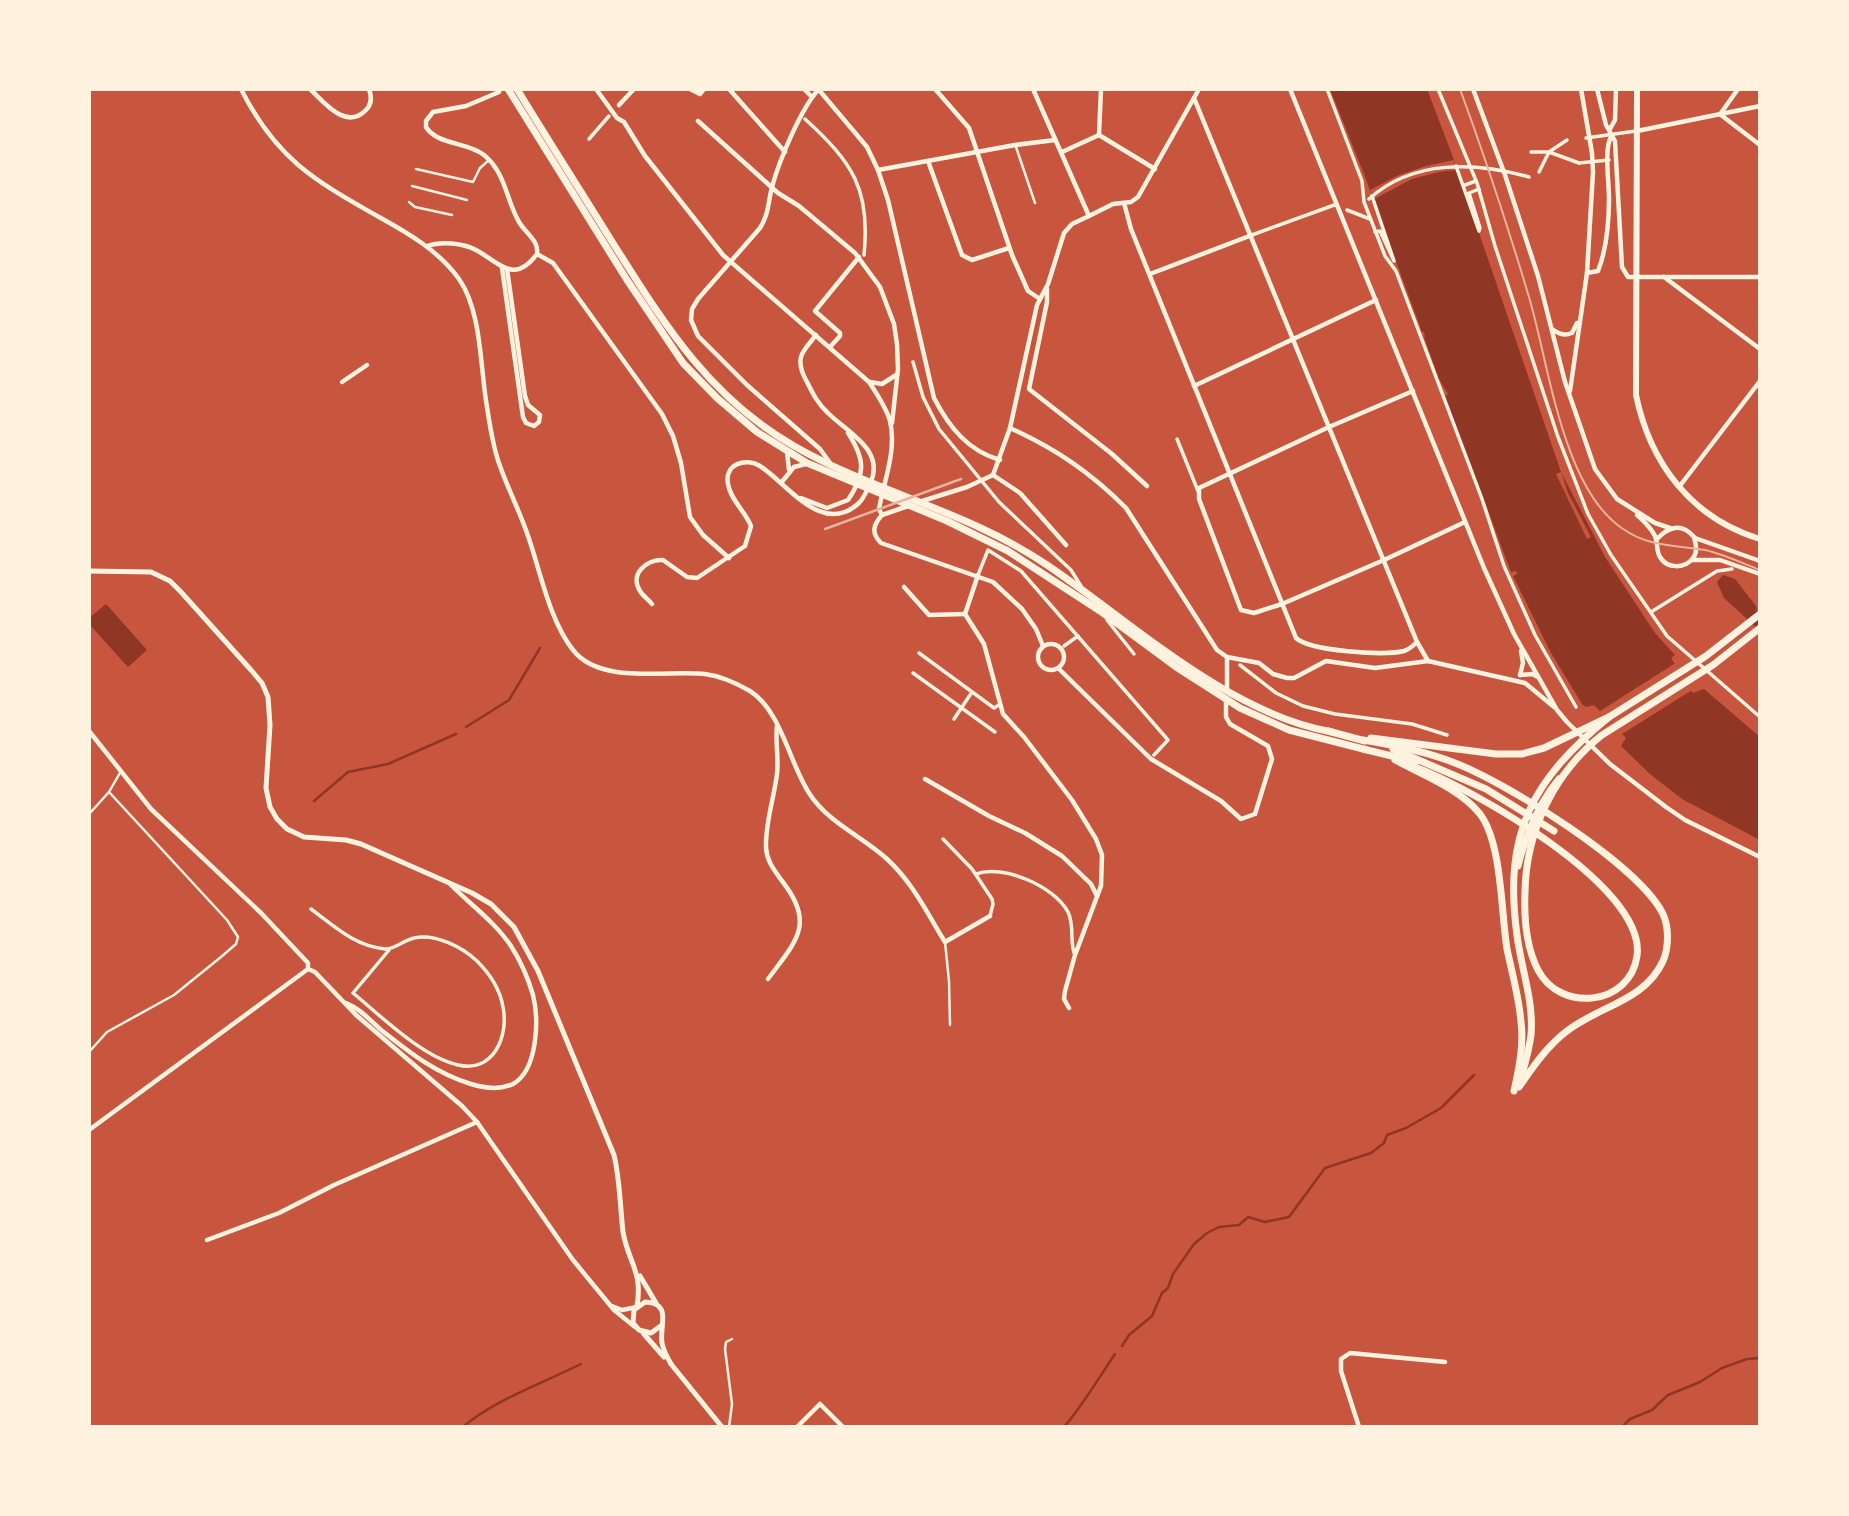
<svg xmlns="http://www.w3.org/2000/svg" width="1849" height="1516" viewBox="0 0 1849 1516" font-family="Poppins,sans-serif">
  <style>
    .water { fill: #8f3625 }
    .pier { fill: #c8553d }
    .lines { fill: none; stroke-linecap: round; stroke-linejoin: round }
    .stream { stroke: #8f3625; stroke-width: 2.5 }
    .service { stroke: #fff3e0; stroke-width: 2.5 }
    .pedestrian { stroke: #fff3e0; stroke-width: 3.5 }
    .minor { stroke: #fff3e0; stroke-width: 4.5 }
    .tertiary { stroke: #fff3e0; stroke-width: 5 }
    .secondary { stroke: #fff3e0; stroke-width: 6 }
    .primary { stroke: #fff3e0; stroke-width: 7 }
    .trunk { stroke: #fff3e0; stroke-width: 7 }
    .tram { stroke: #e9b49f; stroke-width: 2 }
    .rail { stroke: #e9b49f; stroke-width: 2.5 }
  </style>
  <rect width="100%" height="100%" fill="#c8553d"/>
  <!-- water -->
  <g class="water">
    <path d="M1330 89H1427L1454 160 1561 472 1605 557 1655 633 1675 655 1671 658 1693 693 1704 689 1760 737V840L1682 799 1650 774 1621 746 1626 738 1594 705 1586 707 1582 704 1550 651 1513 576 1517 574 1516 571 1511 572 1445 396 1448 394 1439 379 1424 337 1425 336 1424 332H1422L1364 174Z"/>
    <path d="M1723 575 1735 579 1756 606 1760 631 1724 598 1717 582Z"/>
    <path d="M106 604 147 650 128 667 89 624V618Z"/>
  </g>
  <!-- pier -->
  <g class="pier">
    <path d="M1454 160 1456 170 1439 172 1412 179 1374 199 1370 190 1399 175 1426 166Z"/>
    <path d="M1561 472 1568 493 1591 537 1587 539 1556 474Z"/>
    <path d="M1677 662 1694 689 1681 697 1619 736 1597 713Z"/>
  </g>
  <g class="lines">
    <!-- stream -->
    <g class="stream">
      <path d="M466 727 509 700 540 648"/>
      <path d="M314 801 348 772 388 764 456 734"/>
      <path d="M1122 1346 1129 1335 1152 1316 1162 1293 1168 1288 1173 1274 1194 1244 1207 1233 1219 1227 1239 1225 1248 1217 1265 1222 1289 1217 1325 1168 1371 1153 1384 1143 1387 1135 1406 1128 1441 1108 1474 1075"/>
      <path d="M463 1427C492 1401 545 1382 581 1364"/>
      <path d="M1064 1427C1083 1405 1098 1379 1115 1354"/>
      <path d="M1622 1427 1630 1419 1652 1410 1668 1395 1700 1382 1722 1368 1747 1359 1760 1358"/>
    </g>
    <!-- service -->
    <g class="service">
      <path d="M1016 147 1035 203"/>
      <path d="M416 169 473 182 480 168 489 160"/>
      <path d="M412 186 467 200"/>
      <path d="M409 202 415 207 452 215"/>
      <path d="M90 813 109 792"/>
      <path d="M945 942 949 981 950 1025"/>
      <path d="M89 1052 107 1032 174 995 221 957 236 944 238 937 227 920 109 792 121 771"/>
      <path d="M729 1427 732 1404 725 1349 726 1342 732 1339"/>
    </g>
    <!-- pedestrian -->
    <g class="pedestrian">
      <path d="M1327 89 1362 181 1364 202 1385 256 1396 271 1482 499 1504 566 1535 635 1576 707"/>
      <path d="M1438 89 1477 183 1495 246 1558 437 1588 514 1611 555 1667 636 1760 717"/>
      <path d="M805 119C852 162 871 189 864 255"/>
      <path d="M1586 138 1636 131"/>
      <path d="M589 139 609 116"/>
      <path d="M1531 152H1549L1579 163"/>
      <path d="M1579 163 1609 160"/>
      <path d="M1456 166 1479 231 1480 228 1469 193 1479 189"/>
      <path d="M1539 172 1549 152 1567 140"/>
      <path d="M1465 185 1476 181"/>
      <path d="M1372 196 1394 261 1380 231 1375 232"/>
      <path d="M1369 199C1413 159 1476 162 1529 177"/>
      <path d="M1347 210 1370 219"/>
      <path d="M1252 235 1337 204"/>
      <path d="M913 362 923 397 939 429 999 502 1071 570 1081 586"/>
      <path d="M1177 439 1198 491"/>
      <path d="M978 575 988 550 1021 571 1168 740 1154 755"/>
      <path d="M1651 612 1717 571 1732 569"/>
      <path d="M1107 620 1134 654"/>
      <path d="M1064 646 1078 636"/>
      <path d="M919 653 994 708 999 705"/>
      <path d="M1240 665 1276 693 1303 706 1335 714 1412 724 1447 735"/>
      <path d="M913 673 995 732"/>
      <path d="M954 719 972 692"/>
      <path d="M943 839 972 869 992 899 993 904 990 916"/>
      <path d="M976 874C1003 864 1054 886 1068 912 1075 926 1069 943 1075 955"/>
      <path d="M311 909C335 927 355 946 385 949 394 950 404 940 414 938 435 933 462 947 477 961 490 974 500 989 503 1007 509 1037 493 1073 458 1065 422 1057 381 1016 353 993L389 950"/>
    </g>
    <!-- minor -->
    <g class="minor">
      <path d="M241 89C276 159 314 180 379 217 408 233 439 251 459 279 482 312 480 368 487 407 490 426 493 448 500 466 508 489 519 510 527 533 540 569 549 620 573 650 600 685 667 670 705 674 721 676 736 683 750 691 781 711 789 762 809 793 828 823 862 836 887 859 913 883 927 913 945 942L990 916"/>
      <path d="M310 89C324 102 346 131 366 110 372 104 372 97 369 89"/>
      <path d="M596 89 617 118 624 122 645 156 723 255 869 382C877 394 886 407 890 421 897 450 884 481 879 509L882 515"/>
      <path d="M690 89 700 94 704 89"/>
      <path d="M729 89 785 152"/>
      <path d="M804 89 812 97"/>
      <path d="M819 89C801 108 779 161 772 187 768 202 769 214 760 228L698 299 692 309 691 320 698 336 747 385 820 449 830 463"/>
      <path d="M935 89 969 128 1012 255 1028 291 1040 299"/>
      <path d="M1033 89 1089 216"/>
      <path d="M1290 89 1484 568 1514 634 1557 710 1567 722 1610 764 1666 807 1685 820 1760 857"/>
      <path d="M1473 89 1505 175 1538 276 1565 382 1595 469 1617 499 1655 523 1670 528"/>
      <path d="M1597 89 1606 125 1615 141 1622 267 1628 277H1760"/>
      <path d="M819 90 867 147 878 170 888 200 934 398C949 427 968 451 1000 460"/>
      <path d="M1194 98 1417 642 1428 661"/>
      <path d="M619 105 634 89"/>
      <path d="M1721 113 1738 89"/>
      <path d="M1721 115 1760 145"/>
      <path d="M698 121 778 193 799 206 855 253 880 287 894 324 897 344 898 369 892 423"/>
      <path d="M1610 129 1615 120 1616 89"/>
      <path d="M1637 131 1760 106"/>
      <path d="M1099 135 1155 169"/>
      <path d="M1099 135 1101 89"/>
      <path d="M1062 152 1099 135"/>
      <path d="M928 161 962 255 972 260 1009 248"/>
      <path d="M878 170 1015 145 1055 140"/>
      <path d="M1124 203 1131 229 1296 638C1310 651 1384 656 1404 651 1410 649 1413 646 1417 642"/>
      <path d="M427 246C441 241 463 243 476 250 500 263 514 285 537 254 539 240 526 234 519 222 506 200 506 173 484 155 468 142 437 145 426 127V121L433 112 466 106 499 92"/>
      <path d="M537 254 553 263 662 414 673 436 681 463 690 517 703 535 729 558"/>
      <path d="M502 268 523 417 526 423 534 426 539 422 540 415 528 405 525 396 507 269"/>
      <path d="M1587 273 1598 271C1607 248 1609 222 1609 198 1609 183 1604 148 1611 137"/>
      <path d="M1150 274 1252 235"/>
      <path d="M1664 277 1760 349"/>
      <path d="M1047 289V302L1029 389 1112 454 1147 486"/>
      <path d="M1552 329C1559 334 1564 336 1572 333L1577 323"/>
      <path d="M830 347 840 336V333L815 311 859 257"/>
      <path d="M342 382 367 365"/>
      <path d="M870 382 882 384 896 375"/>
      <path d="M1194 386 1376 300"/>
      <path d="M1413 391 1329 427 1199 488V499L1241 610 1254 613 1282 604 1384 560 1465 522"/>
      <path d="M1570 391 1587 273 1593 172 1592 153 1581 89"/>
      <path d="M1010 428C1056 449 1090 472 1126 508L1217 650 1227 657 1259 663 1273 674 1287 678H1294L1326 661 1375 668 1428 661 1525 683 1554 707"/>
      <path d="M787 452 789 470"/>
      <path d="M993 475 1020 493 1066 545"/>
      <path d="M781 483 794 467 806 464"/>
      <path d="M1679 487 1760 381"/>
      <path d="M801 498 827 508 848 500C866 473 865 459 848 433"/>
      <path d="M919 502 967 487 993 475 1010 428 1037 305 1048 284 1064 233 1072 224 1089 216 1113 204 1131 202 1138 197 1199 89"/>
      <path d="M882 515 908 506"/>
      <path d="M882 515C873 525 871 533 881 543L993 582 1022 609 1036 629 1043 646"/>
      <path d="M1637 515C1644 521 1651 528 1655 536 1658 543 1656 551 1660 557 1667 569 1685 569 1693 558 1698 552 1696 545 1694 537 1681 522 1668 527 1656 540"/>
      <path d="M1695 538 1760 561"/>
      <path d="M1692 560H1720L1760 574"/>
      <path d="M978 575 965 614 984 644 1003 714 1024 737 1072 800 1096 839 1102 855 1101 886 1075 955 1065 991 1064 999 1069 1008"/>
      <path d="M904 587 929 615 965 614"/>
      <path d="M652 604C649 600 643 596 640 591 629 574 647 559 663 560L687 577 697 578 745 546 751 526C745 511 730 499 728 484 724 464 746 457 760 466 788 484 822 537 859 503 864 498 867 490 870 484 886 450 848 433 828 413 818 404 813 394 807 382 803 375 799 365 801 357 803 349 811 342 816 335"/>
      <circle cx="1051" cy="657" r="13"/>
      <path d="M1058 668 1151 759 1221 801 1241 819 1255 814 1272 759 1268 746 1230 724 1226 717V700"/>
      <path d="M1520 675 1523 663 1521 651"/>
      <path d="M1520 675 1532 674 1538 677"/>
      <path d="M1227 691V657"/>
      <path d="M89 731 151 809 261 913 308 963V969L315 972 356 1015 462 1106 477 1122 573 1260 614 1310 635 1327"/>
      <path d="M925 779 989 816 1025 833 1062 856 1091 884 1097 896"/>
      <path d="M768 979C796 941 816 924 782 881 775 871 767 862 766 848 765 824 774 798 777 774 779 758 775 742 777 726"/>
      <path d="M346 1003C359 1008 370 1020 380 1029 409 1052 435 1073 471 1084 484 1088 500 1090 513 1084 538 1070 539 1019 533 995 528 978 520 960 511 946 495 922 471 905 451 885"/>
      <path d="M89 1130 308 969"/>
      <path d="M207 1240 279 1213 334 1185 477 1122"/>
      <path d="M612 1306 622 1310 637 1307"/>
      <path d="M797 1427 820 1404 843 1427"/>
      <path d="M1359 1427 1341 1371V1359L1350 1353 1445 1362"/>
    </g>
    <!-- tertiary -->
    <g class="tertiary">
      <path d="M89 571 151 572 170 581 181 592 251 670 262 683 268 697 270 725 266 788 270 807 277 819 287 829 304 837 346 840 361 844 472 893 491 904 514 927 538 971 614 1155C620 1180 620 1206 623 1232 628 1262 643 1271 637 1306"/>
      <path d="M640 1276 656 1303"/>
      <path d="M662 1325 651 1333 639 1330 633 1323 634 1310 645 1302C673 1303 659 1326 662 1343 663 1350 667 1357 671 1364"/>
      <path d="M643 1333 664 1357"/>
      <path d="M671 1364 722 1427"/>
    </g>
    <!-- secondary -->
    <path class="secondary" d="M1637 89 1636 395C1650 463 1691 518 1760 539"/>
    <!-- primary -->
    <g class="primary">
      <path d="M508 89 627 280 683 363 717 398 757 432 807 463 947 521 1008 551 1100 611 1176 667 1240 708 1289 730 1367 750"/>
      <path d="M517 89C548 140 580 190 611 240 663 322 707 396 794 446 876 493 968 511 1047 565 1133 623 1227 713 1332 732"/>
      <path d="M1371 738 1496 754H1522L1544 748 1609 717 1706 656 1760 614"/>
      <path d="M1412 766C1468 786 1647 886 1637 956 1630 1006 1560 1013 1538 970 1526 947 1524 917 1525 892 1526 831 1554 773 1602 735L1713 665 1760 628"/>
    </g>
    <!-- trunk -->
    <g class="trunk">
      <path d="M1328 731 1365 741"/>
      <path d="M1363 740C1394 745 1425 751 1455 763 1507 783 1639 865 1663 914 1669 927 1669 947 1663 961 1645 1001 1599 1006 1567 1031 1547 1046 1533 1067 1519 1087"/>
      <path d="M1363 749 1416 762"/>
      <path d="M1393 749 1486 789 1554 831"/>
      <path d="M1395 760C1423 775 1460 789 1480 814 1502 843 1501 912 1507 949 1512 973 1519 997 1521 1022 1524 1044 1519 1069 1514 1091"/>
      <path d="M1518 866C1526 834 1538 804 1559 779"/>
      <path d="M1520 1082C1524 1067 1529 1051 1531 1035 1534 1001 1521 968 1517 935 1503 833 1532 780 1609 717"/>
    </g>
    <!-- tram -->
    <path class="tram" d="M1460 89C1485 157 1508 227 1529 297 1549 364 1562 488 1623 529 1649 547 1675 545 1705 550 1723 554 1742 563 1760 570"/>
    <!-- rail -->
    <path class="rail" d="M825 529 961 479"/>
  </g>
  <!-- border -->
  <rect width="1849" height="1516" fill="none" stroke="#fff3e0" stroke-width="182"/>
</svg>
